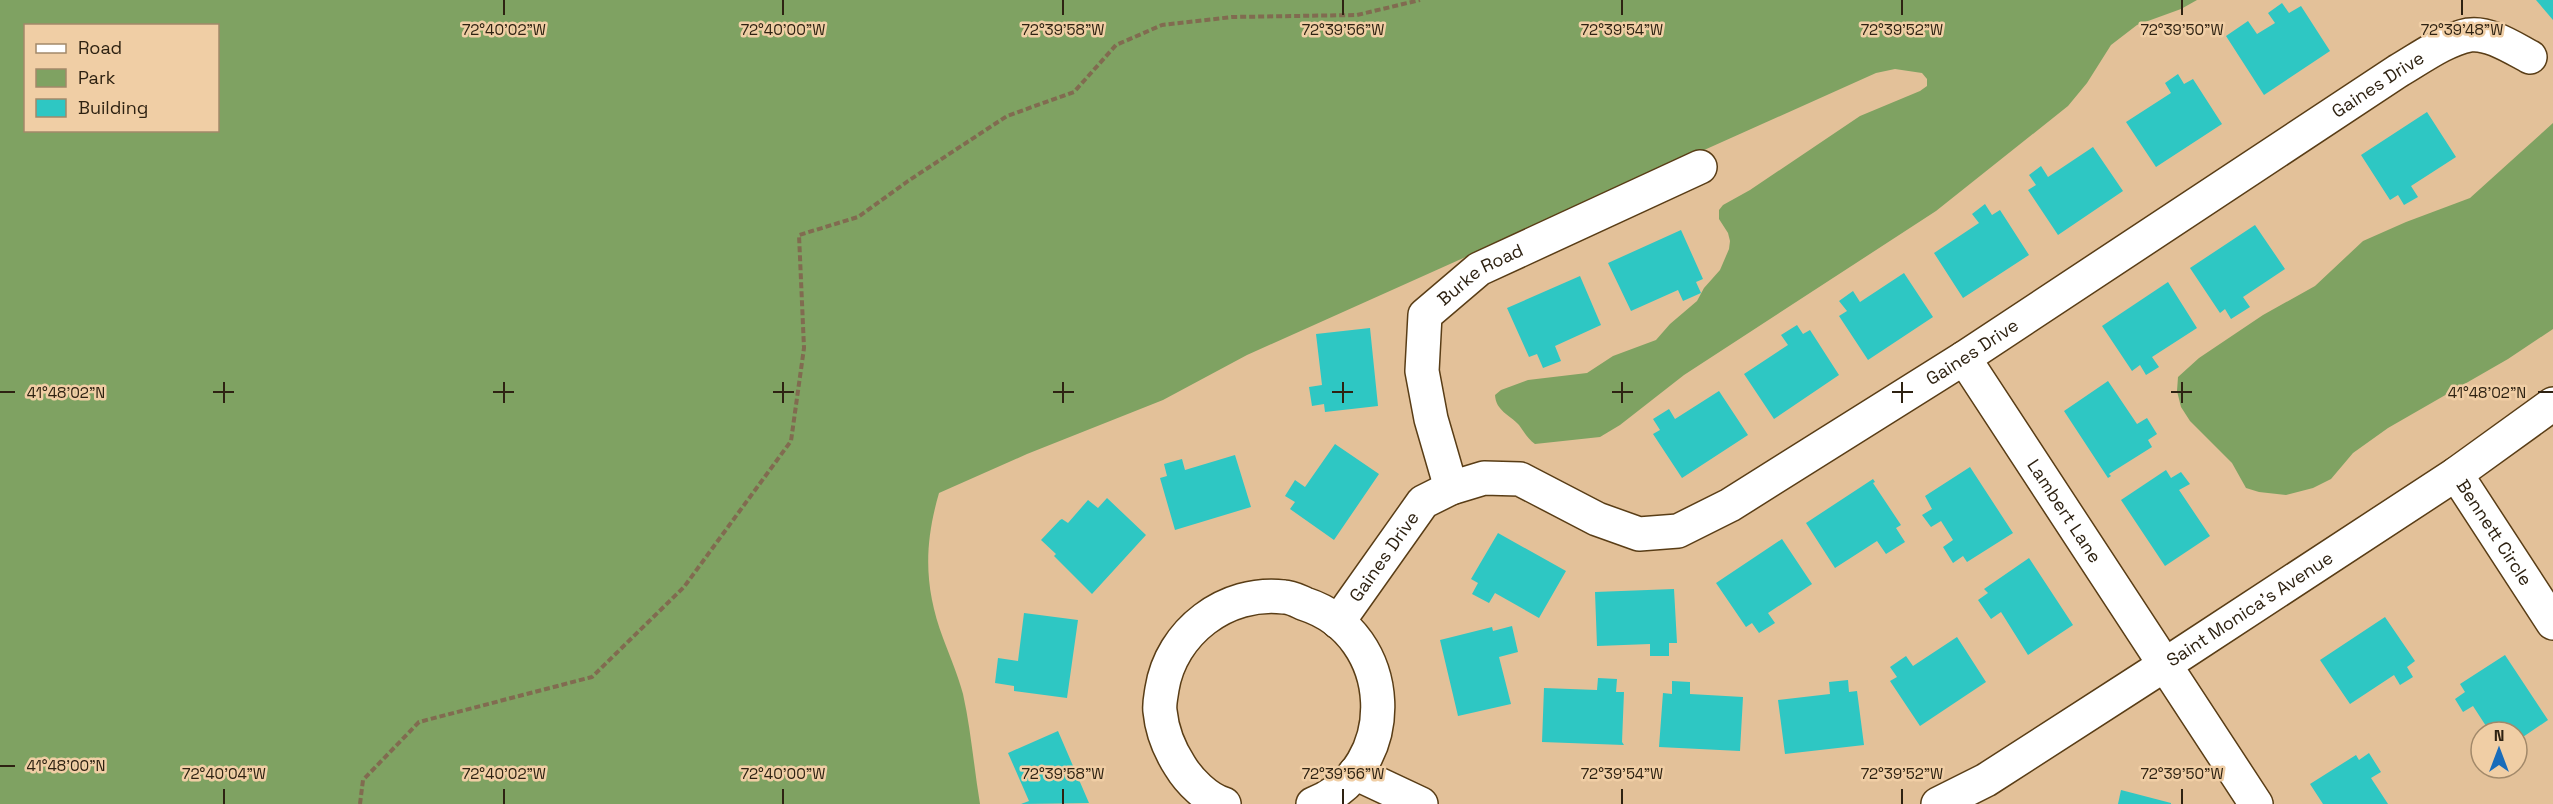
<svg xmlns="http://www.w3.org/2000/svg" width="2553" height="804" viewBox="0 0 2553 804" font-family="'Space Grotesk',sans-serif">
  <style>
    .green { fill: #7fa262; fill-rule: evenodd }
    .building { fill: #2ec7c3 }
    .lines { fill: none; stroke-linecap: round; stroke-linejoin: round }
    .minor-casing { stroke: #593d16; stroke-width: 36 }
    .path { stroke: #816b50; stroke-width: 4; stroke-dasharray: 6 3; stroke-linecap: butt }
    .minor { stroke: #fff; stroke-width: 33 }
    .ticks { fill: none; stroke: #2e2212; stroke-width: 2 }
    .labels { text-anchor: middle; stroke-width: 5; stroke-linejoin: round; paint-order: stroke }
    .street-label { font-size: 18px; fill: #2e2212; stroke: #f0cea5 }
    .ticks-label { font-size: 15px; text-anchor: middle; fill: #2e2212; stroke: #f0cea5; stroke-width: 5; stroke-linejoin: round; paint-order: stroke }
  </style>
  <rect width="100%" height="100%" fill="#e3c199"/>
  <!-- green -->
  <g class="green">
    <path d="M0 0H2197L2181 9 2137 25 2111 45 2087 83 2068 106 1936 211 1684 375 1620 425 1600 437 1535 444C1528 439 1524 432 1519 425 1509 414 1496 411 1495 395L1501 390 1528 380 1587 373 1613 356 1656 340 1670 324 1697 301 1704 288 1720 270 1729 249 1730 241 1728 233 1719 219V210L1723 205 1750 190 1860 116 1920 91 1927 86V79L1922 73 1895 69 1876 73 1247 355 1163 400 1027 454 939 493C924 545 924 587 943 638 950 657 958 675 963 694 971 730 974 768 980 804H0ZM26 26H218V130H26Z"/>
    <path d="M2553 123V329L2508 359 2388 428 2353 453 2331 479 2313 488 2286 495 2259 492 2246 488 2232 463 2190 421 2181 407 2177 391 2178 377 2199 358 2263 315 2315 286 2363 241 2406 222 2470 198Z"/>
  </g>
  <!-- building -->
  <g class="building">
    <path d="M2536 0H2553V20Z"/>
    <path d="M2282 3 2289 13 2301 6 2330 51 2264 95 2226 36 2248 21 2257 34 2275 23 2268 13Z"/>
    <path d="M2178 74 2184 84 2193 79 2222 124 2156 167 2126 122 2171 93 2165 83Z"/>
    <path d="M2427 112 2456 157 2411 186 2418 197 2404 205 2398 195 2390 200 2361 155Z"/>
    <path d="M2093 147 2123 191 2058 235 2028 190 2036 185 2029 175 2041 166 2048 177Z"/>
    <path d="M1985 204 1992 215 2000 210 2029 255 1963 298 1934 253 1979 223 1972 214Z"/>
    <path d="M2255 225 2285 269 2243 297 2250 307 2231 319 2225 309 2220 313 2190 268Z"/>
    <path d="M1681 230 1703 279 1696 282 1701 293 1683 301 1678 290 1631 311 1608 263Z"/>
    <path d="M1904 273 1933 317 1868 360 1839 316 1847 311 1839 301 1853 291 1860 302Z"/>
    <path d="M1580 276 1601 325 1555 346 1561 361 1543 368 1537 354 1529 357 1507 308Z"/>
    <path d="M2168 282 2197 328 2152 357 2159 367 2146 375 2140 365 2132 371 2102 326Z"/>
    <path d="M1797 325 1803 334 1810 330 1839 375 1774 419 1744 374 1788 345 1781 335Z"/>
    <path d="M1370 328 1378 406 1325 412 1324 404 1312 406 1309 387 1322 385 1316 334Z"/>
    <path d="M2108 381 2137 424 2147 418 2157 434 2148 440 2152 447 2109 474 2111 476 2108 478 2064 411Z"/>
    <path d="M1719 391 1748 435 1682 478 1653 434 1660 430 1653 419 1669 409 1675 419Z"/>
    <path d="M1335 444 1379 474 1334 540 1290 509 1295 502 1285 496 1295 480 1305 487Z"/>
    <path d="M1235 455 1251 507 1175 530 1160 478 1167 476 1164 464 1182 459 1185 470Z"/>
    <path d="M1970 467 2013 533 1967 562 1963 556 1953 563 1943 547 1953 540 1941 521 1931 527 1922 515 1932 509 1925 496Z"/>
    <path d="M2166 470 2171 478 2181 472 2190 484 2179 490 2210 536 2165 566 2121 500Z"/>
    <path d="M1873 479 1875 482 1873 483 1901 525 1896 528 1905 542 1886 554 1877 541 1835 568 1806 523Z"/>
    <path d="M1107 498 1146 535 1092 594 1054 556 1056 554 1041 540 1060 520 1062 519 1068 523 1088 500 1098 508Z"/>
    <path d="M1498 533 1566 571 1539 618 1495 593 1489 603 1472 594 1478 583 1471 579Z"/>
    <path d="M1782 539 1812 584 1768 613 1775 623 1759 633 1752 623 1746 627 1716 583Z"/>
    <path d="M2029 558 2073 625 2028 655 2001 612 1991 619 1978 600 1988 593 1984 589Z"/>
    <path d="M1674 589 1677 643H1669V656H1650V644L1597 646 1595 592Z"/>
    <path d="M1024 613 1078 620 1067 698 1014 691V686L995 683 998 658 1018 661Z"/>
    <path d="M2385 617 2415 661 2407 667 2413 677 2400 685 2394 675 2350 704 2320 660Z"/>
    <path d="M1512 626 1518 652 1499 657 1511 704 1458 716 1440 640 1492 627 1493 631Z"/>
    <path d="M1957 637 1986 682 1920 726 1890 681 1897 677 1890 667 1906 656 1913 666Z"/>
    <path d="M2505 655 2548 720 2517 741V732H2481V738L2477 732 2486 726 2473 706 2463 712 2455 699 2465 692 2460 684Z"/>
    <path d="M1598 678 1617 679 1616 692H1624L1622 742 1624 745 1542 742 1544 688 1597 690Z"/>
    <path d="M1848 680 1849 692 1857 691 1864 745 1785 754 1778 700 1830 694 1829 682Z"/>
    <path d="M1672 681 1690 682V694L1743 697 1740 751 1659 747 1663 693 1672 694Z"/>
    <path d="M1058 731 1089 803 1021 804 1029 801 1008 753Z"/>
    <path d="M2369 753 2381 772 2371 778 2388 804H2323L2310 784 2356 755 2359 760Z"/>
    <path d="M2121 790 2171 803V804H2118Z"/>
  </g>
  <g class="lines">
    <defs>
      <g id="minor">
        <path id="s1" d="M1964 358 2256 804"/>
        <path id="s2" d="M2456 474 2553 623"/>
        <path id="s3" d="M1451 488 1431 419 1422 371 1425 315 1479 269 1700 167"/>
        <path id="s4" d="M1338 622 1423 502 1451 488 1484 478 1520 479 1597 519 1639 534 1678 531 1730 505 1964 358 2398 71C2419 59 2444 40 2469 35 2489 32 2513 48 2530 57"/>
        <path d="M1355 773 1421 804"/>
        <path d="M1224 804C1207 799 1189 781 1180 766 1169 749 1162 732 1160 711 1159 704 1161 696 1162 689 1171 632 1226 590 1284 597 1291 597 1298 601 1305 604 1397 634 1404 768 1313 804"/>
        <path id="s5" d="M1938 804 1986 780 2166 664 2456 474 2553 404"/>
      </g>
    </defs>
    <!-- minor casing -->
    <use href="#minor" class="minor-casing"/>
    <!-- path -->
    <path class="path" d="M360 804 363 780 419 722 592 677 684 587 791 441 804 348 799 235 858 217 908 181 1007 116 1074 92 1116 45 1162 25 1232 17 1357 15 1420 0"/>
    <!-- minor -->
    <use href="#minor" class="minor"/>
  </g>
  <!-- ticks -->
  <path class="ticks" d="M504 0V15M783 0V15M1063 0V15M1343 0V15M1622 0V15M1902 0V15M2182 0V15M2462 0V15M224 382V403M504 382V403M783 382V403M1063 382V403M1343 382V403M1622 382V403M1902 382V403M2182 382V403M0 392H15M213 392H234M493 392H514M773 392H794M1053 392H1074M1332 392H1353M1612 392H1633M1892 392H1913M2171 392H2192M2538 392H2553M0 766H15M224 789V804M504 789V804M783 789V804M1063 789V804M1343 789V804M1622 789V804M1902 789V804M2182 789V804"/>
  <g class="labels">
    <!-- street labels -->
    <g class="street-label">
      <text dy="6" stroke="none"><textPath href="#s4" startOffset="1250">Gaines Drive</textPath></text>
      <text dy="6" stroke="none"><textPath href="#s3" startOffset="246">Burke Road</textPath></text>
      <text dy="6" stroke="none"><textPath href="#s4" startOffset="764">Gaines Drive</textPath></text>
      <text dy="6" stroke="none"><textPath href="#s1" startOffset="183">Lambert Lane</textPath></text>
      <text dy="6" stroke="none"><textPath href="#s2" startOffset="70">Bennett Circle</textPath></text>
      <text dy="6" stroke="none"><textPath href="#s4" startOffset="80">Gaines Drive</textPath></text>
      <text dy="6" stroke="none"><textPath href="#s5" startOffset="368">Saint Monica's Avenue</textPath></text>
    </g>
  </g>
  <g class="ticks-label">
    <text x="504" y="35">72°40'02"W</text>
    <text x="783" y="35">72°40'00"W</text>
    <text x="1063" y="35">72°39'58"W</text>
    <text x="1343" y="35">72°39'56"W</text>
    <text x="1622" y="35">72°39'54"W</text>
    <text x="1902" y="35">72°39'52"W</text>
    <text x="2182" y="35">72°39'50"W</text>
    <text x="2462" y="35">72°39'48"W</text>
    <text x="66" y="398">41°48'02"N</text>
    <text x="2487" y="398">41°48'02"N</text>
    <text x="66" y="771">41°48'00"N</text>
    <text x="224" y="779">72°40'04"W</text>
    <text x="504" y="779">72°40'02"W</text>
    <text x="783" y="779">72°40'00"W</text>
    <text x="1063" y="779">72°39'58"W</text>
    <text x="1343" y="779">72°39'56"W</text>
    <text x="1622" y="779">72°39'54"W</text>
    <text x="1902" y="779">72°39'52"W</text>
    <text x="2182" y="779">72°39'50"W</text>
  </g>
  <!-- legend -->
  <rect x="24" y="24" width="195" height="108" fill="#f0cea5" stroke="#a2896a" stroke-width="1.5"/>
  <rect x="36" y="44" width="30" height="9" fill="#ffffff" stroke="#a2896a" stroke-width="1.5"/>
  <text x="78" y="54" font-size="18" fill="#2e2212">Road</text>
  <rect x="36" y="69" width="30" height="18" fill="#7fa262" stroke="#a2896a" stroke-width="1.5"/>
  <text x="78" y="84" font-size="18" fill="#2e2212">Park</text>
  <rect x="36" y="99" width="30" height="18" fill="#2ec7c3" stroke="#a2896a" stroke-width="1.5"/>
  <text x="78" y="114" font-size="18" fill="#2e2212">Building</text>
  <!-- north arrow -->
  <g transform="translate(2499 750)"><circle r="28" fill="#f0cea5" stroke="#a2896a" stroke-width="1.5"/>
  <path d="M0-4.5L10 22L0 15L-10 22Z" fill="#196cba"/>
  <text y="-9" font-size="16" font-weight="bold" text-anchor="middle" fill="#2e2212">N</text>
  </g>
</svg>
